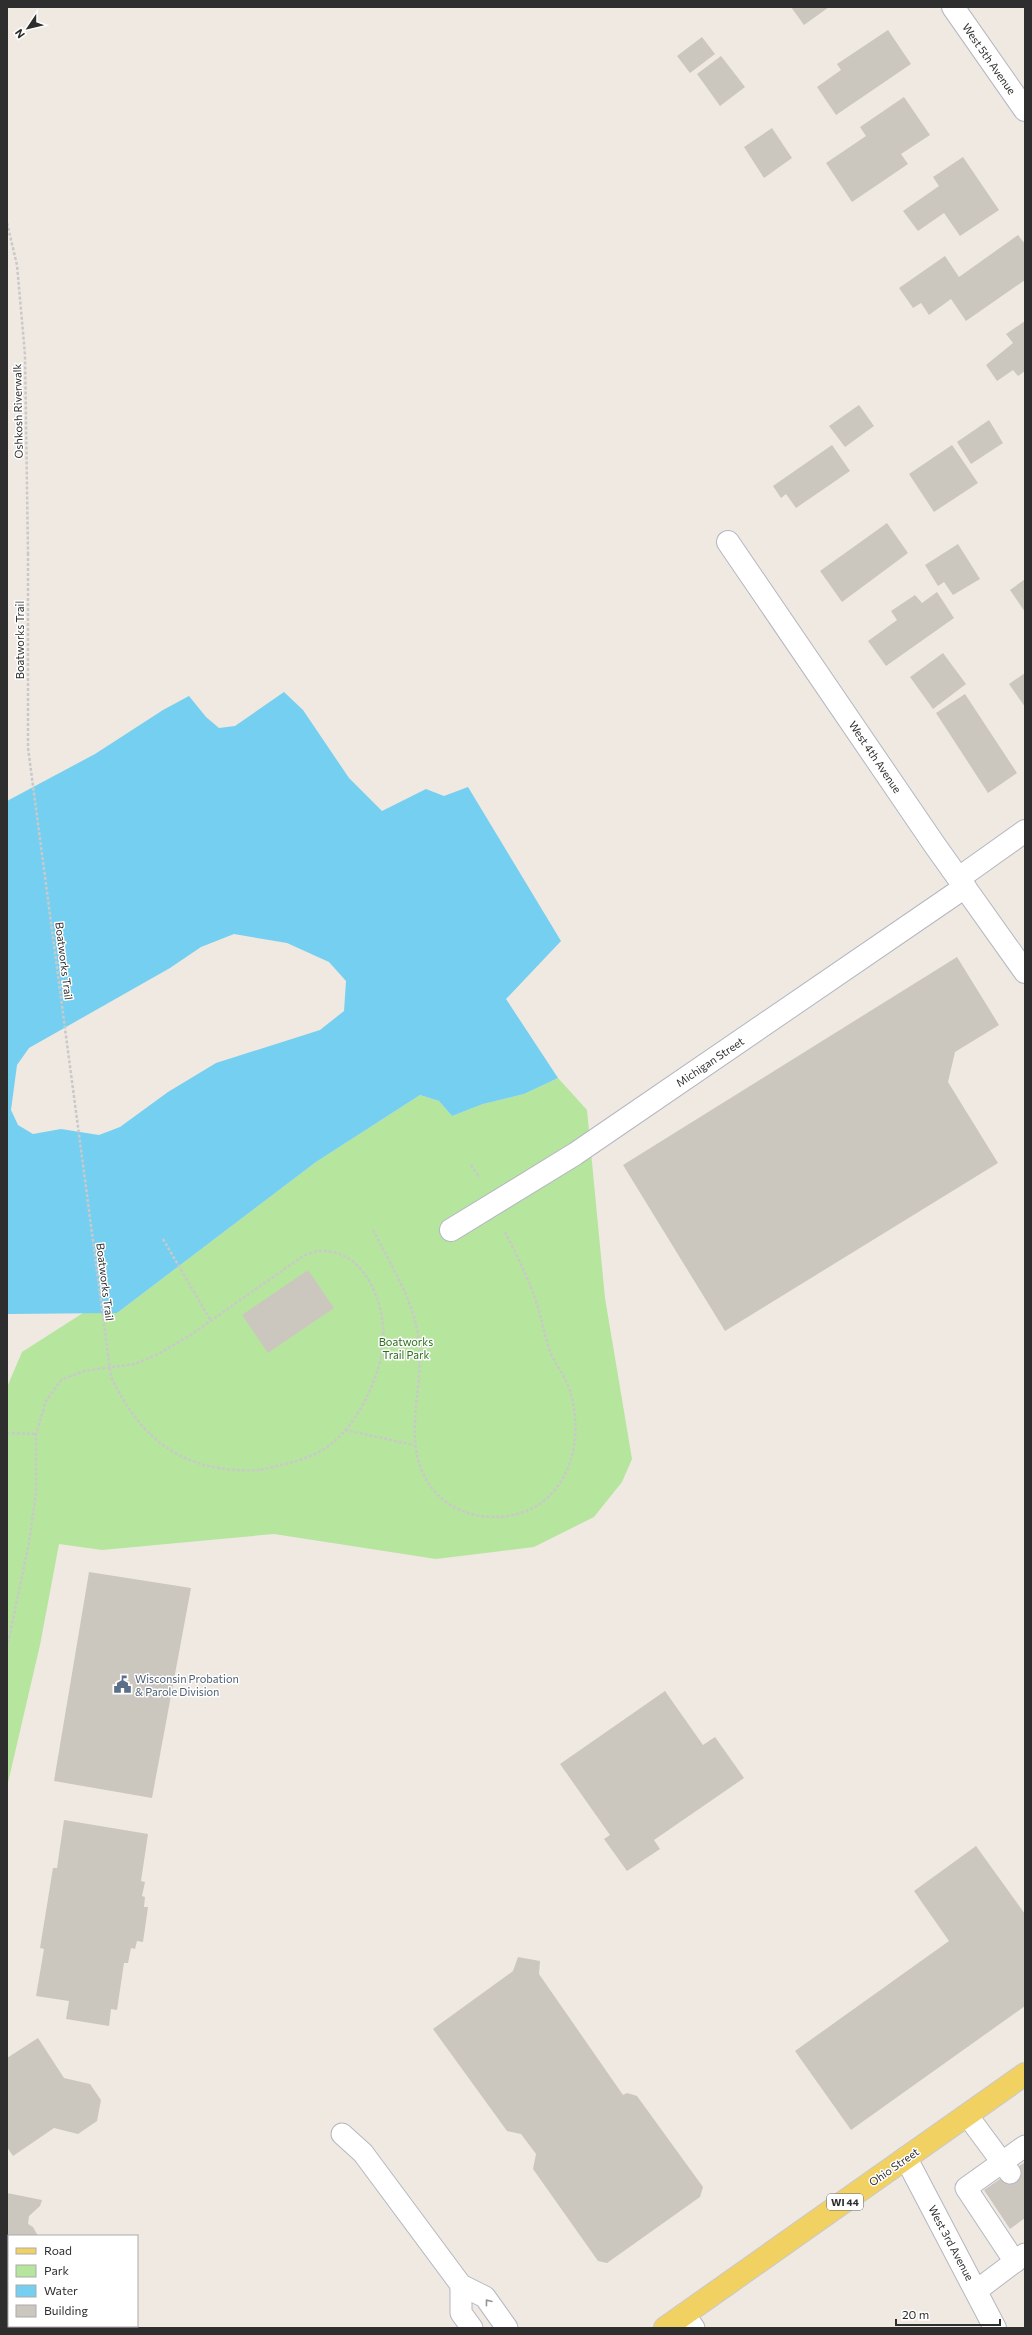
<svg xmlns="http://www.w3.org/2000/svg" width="1032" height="2335" viewBox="0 0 1032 2335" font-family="Commissioner,sans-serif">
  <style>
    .green { fill: #b6e59e }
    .water { fill: #75cff0; fill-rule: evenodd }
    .building { fill: #cbc7bf }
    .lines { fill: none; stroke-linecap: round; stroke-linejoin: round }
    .lane-casing { stroke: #b4b7c1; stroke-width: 23 }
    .street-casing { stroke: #b4b7c1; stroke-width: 24 }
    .primary-casing { stroke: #c9c9c9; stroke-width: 24 }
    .path { stroke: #c9c9c9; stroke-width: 2.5; stroke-dasharray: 3 2; stroke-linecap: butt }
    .lane { stroke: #fff; stroke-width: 21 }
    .street { stroke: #fff; stroke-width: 22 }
    .primary { stroke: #f2d163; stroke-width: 22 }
    .path-bridge { stroke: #c9c9c9; stroke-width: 2.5; stroke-dasharray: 3 2; stroke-linecap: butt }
    .oneway { stroke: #969696 }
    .labels { text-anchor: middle; stroke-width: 3; stroke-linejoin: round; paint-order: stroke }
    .shield { fill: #fff; stroke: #6d6d6d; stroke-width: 1 }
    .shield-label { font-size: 10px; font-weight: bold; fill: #2e2e2e }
    .street-label { font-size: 11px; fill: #2e2e2e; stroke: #fff }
    .park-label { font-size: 11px; fill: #2c6e1b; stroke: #fff }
    .service-label { font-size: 11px; fill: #4e5e75; stroke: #fff; text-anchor: start }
  </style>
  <rect width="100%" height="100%" fill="#efe9e1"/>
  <!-- green -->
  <path class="green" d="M558 1078 587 1110 605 1298 632 1459 622 1482 594 1517 534 1547 436 1559 274 1534 102 1550 59 1544 40 1645 7 1787V1387L22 1352 83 1313H117L316 1162 420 1095 439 1101 452 1116 483 1104 524 1094Z"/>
  <!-- water -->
  <path class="water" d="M284 692 303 710 349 778 382 811 426 789 444 796 468 787 561 941 506 999 558 1078 524 1094 483 1104 452 1116 439 1101 420 1095 316 1162 117 1313 7 1314V801L95 754 163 710 189 696 206 717 219 728 235 726ZM234 934 287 943 329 962 346 981 344 1011 320 1030 216 1063 168 1092 120 1127 99 1135 61 1129 33 1134 18 1125 11 1110 17 1065 29 1048 170 968 201 947Z"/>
  <!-- building -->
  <g class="building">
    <path d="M791 7H829L804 25Z"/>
    <path d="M888 30 911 64 836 115 817 87 841 70 837 64Z"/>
    <path d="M702 37 715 54 690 73 677 56Z"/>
    <path d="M721 56 745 87 720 106 697 74Z"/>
    <path d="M904 97 930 135 901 154 908 164 852 202 826 163 866 136 860 127Z"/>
    <path d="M772 128 792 158 764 178 744 147Z"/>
    <path d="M963 157 999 210 960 236 944 213 918 231 903 211 939 186 933 177Z"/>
    <path d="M1018 235 1025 244V280L966 321 951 299 929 315 921 303 913 308 899 288 945 256 959 277Z"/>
    <path d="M1025 321V371L1018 376 1013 370 997 381 986 365 1013 343 1006 334Z"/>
    <path d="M859 405 874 426 845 447 829 426Z"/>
    <path d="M989 420 1003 443 971 464 957 442Z"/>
    <path d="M832 445 850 471 796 508 786 494 781 498 773 486Z"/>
    <path d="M952 445 978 483 934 512 909 474Z"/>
    <path d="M887 523 908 553 842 602 820 571Z"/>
    <path d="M958 544 980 579 953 595 944 582 938 586 925 565Z"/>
    <path d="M1025 579V612L1010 590Z"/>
    <path d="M937 592 954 618 886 666 868 641 897 620 891 611 915 595 922 603Z"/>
    <path d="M943 653 966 684 933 709 910 677Z"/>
    <path d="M1025 673V707L1009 684Z"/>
    <path d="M965 694 1017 773 988 793 936 713Z"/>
    <path d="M957 957 999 1025 955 1052 948 1082 998 1163 725 1331 623 1165Z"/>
    <path d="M308 1270 334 1308 268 1353 242 1315Z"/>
    <path d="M89 1572 191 1588 152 1798 54 1781Z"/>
    <path d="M665 1691 703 1745 715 1737 744 1778 654 1840 660 1849 627 1871 604 1839 610 1835 560 1764Z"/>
    <path d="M64 1820 148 1834 141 1881 145 1882 142 1896 145 1897 144 1907H148L143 1942 137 1941 135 1949 131 1948 128 1963H124L117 2010 111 2009 109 2026 66 2019 69 2001 36 1996 44 1949 40 1948 53 1868H57Z"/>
    <path d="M976 1846 1025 1914V2006L851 2130 795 2051 949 1941 914 1891Z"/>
    <path d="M518 1957 540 1961 539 1974 623 2095 627 2093 637 2096 703 2187 700 2197 607 2263 598 2261 533 2169 536 2154 521 2134 507 2131 433 2029 513 1971Z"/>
    <path d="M38 2038 64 2078 90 2084 101 2100 97 2121 78 2134 54 2128 13 2156 7 2147V2058Z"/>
    <path d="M1025 2162V2218L1010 2229 984 2190Z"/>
    <path d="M7 2193 42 2200 40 2206 29 2216 28 2224 33 2227 38 2236H9V2304H7Z"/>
  </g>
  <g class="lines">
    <defs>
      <g id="lane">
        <path d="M967 2115 1010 2173"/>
        <path d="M342 2134 363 2153 461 2285 485 2297 507 2328"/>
        <path d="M1015 2262 966 2188 1025 2146"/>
        <path d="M461 2285V2313L472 2328"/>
        <path d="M976 2291 1025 2254"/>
        <path d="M684 2314 694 2328"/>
      </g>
      <g id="street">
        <path d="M953 7 1025 110"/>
        <path d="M728 542 934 844 1025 972"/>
        <path d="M959 878 1025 831"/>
        <path d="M451 1230 575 1154 965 887"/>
        <path d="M906 2158 995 2328"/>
      </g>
      <path id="primary" d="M665 2328 1025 2074"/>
    </defs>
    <!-- lane casing -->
    <use href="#lane" class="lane-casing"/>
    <!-- street casing -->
    <use href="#street" class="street-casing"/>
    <!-- primary casing -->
    <use href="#primary" class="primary-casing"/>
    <!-- path -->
    <g class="path">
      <path d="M7 223 17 265 25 355 28 553"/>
      <path d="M471 1165 480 1178"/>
      <path d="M373 1230C390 1264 412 1297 418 1335 427 1388 396 1446 435 1492 452 1512 482 1520 508 1516 567 1507 586 1443 570 1391 566 1377 555 1365 550 1351 543 1331 540 1308 531 1288 524 1269 514 1250 505 1232"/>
      <path d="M163 1239 211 1321"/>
      <path d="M345 1430 414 1445"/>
      <path d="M7 1433 36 1434"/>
      <path d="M7 1648 29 1543 36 1493V1434L46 1401 61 1380 84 1371 135 1364 160 1353 189 1336 303 1256C308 1254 315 1251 320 1251 369 1249 389 1313 382 1352 376 1385 357 1423 331 1444 311 1460 284 1464 260 1470"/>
    </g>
    <!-- lane -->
    <use href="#lane" class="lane"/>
    <!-- street -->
    <use href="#street" class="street"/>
    <!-- primary -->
    <use href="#primary" class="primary"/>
    <!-- path-bridge -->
    <path class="path-bridge" d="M28 553V748L111 1377C142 1442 186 1474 260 1470"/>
  </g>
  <!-- one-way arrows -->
  <defs><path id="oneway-chevron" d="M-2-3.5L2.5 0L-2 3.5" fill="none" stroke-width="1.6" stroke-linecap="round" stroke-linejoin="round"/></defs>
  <use class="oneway" href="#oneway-chevron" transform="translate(488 2302) rotate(-128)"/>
  <!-- icons -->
  <defs>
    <symbol id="civic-bare" viewBox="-9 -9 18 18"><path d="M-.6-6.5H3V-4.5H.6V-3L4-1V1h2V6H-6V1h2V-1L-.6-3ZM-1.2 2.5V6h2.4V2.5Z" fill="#5c6f8a" stroke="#fff" stroke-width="2.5" paint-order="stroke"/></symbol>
  </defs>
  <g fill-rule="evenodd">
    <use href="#civic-bare" x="110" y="1672" width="25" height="25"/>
  </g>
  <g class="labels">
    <!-- shield labels -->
    <rect class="shield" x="827" y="2194" width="36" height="16" rx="3"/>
    <g class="shield-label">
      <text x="845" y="2206">WI 44</text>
    </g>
    <!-- street labels -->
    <g class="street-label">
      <text transform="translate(989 59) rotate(55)" y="4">West 5th Avenue</text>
      <text transform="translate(18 411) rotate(-91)" y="4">Oshkosh Riverwalk</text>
      <text transform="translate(20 640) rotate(-90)" y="4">Boatworks Trail</text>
      <text transform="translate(875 757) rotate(56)" y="4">West 4th Avenue</text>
      <text transform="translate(64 961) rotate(83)" y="4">Boatworks Trail</text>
      <text transform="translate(710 1062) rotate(-34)" y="4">Michigan Street</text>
      <text transform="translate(105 1282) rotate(83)" y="4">Boatworks Trail</text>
      <text transform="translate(894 2167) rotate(-35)" y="4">Ohio Street</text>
      <text transform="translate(951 2243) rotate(62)" y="4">West 3rd Avenue</text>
    </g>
    <!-- park labels -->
    <g class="park-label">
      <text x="406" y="1346">Boatworks<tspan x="406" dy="13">Trail Park</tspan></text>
    </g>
    <!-- service labels -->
    <g class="service-label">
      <text x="135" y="1683">Wisconsin Probation<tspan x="135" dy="13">&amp; Parole Division</tspan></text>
    </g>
  </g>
  <!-- border -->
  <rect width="1032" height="2335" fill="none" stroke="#2e2e2e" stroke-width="16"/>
  <!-- legend -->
  <rect x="8" y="2235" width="130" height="92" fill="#ffffff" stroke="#ababab"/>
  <rect x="16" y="2248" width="20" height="6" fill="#f2d163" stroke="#ababab"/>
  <text x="44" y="2255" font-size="12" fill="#2e2e2e">Road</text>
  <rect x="16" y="2265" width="20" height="12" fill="#b6e59e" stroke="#ababab"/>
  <text x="44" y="2275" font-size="12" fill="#2e2e2e">Park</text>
  <rect x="16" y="2285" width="20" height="12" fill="#75cff0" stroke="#ababab"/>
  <text x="44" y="2295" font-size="12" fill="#2e2e2e">Water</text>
  <rect x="16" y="2305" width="20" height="12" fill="#cbc7bf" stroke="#ababab"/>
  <text x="44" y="2315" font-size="12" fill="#2e2e2e">Building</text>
  <!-- north arrow -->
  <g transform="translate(28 28) rotate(235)" stroke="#ffffff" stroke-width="3" paint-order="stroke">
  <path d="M0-3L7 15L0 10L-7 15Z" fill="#2e2e2e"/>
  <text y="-6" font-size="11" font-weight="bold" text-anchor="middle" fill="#2e2e2e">N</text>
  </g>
  <!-- scale -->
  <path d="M896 2319v6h104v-6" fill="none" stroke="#2e2e2e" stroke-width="2"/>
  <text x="902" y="2319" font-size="12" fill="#2e2e2e" stroke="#ffffff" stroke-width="3" paint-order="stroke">20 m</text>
</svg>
